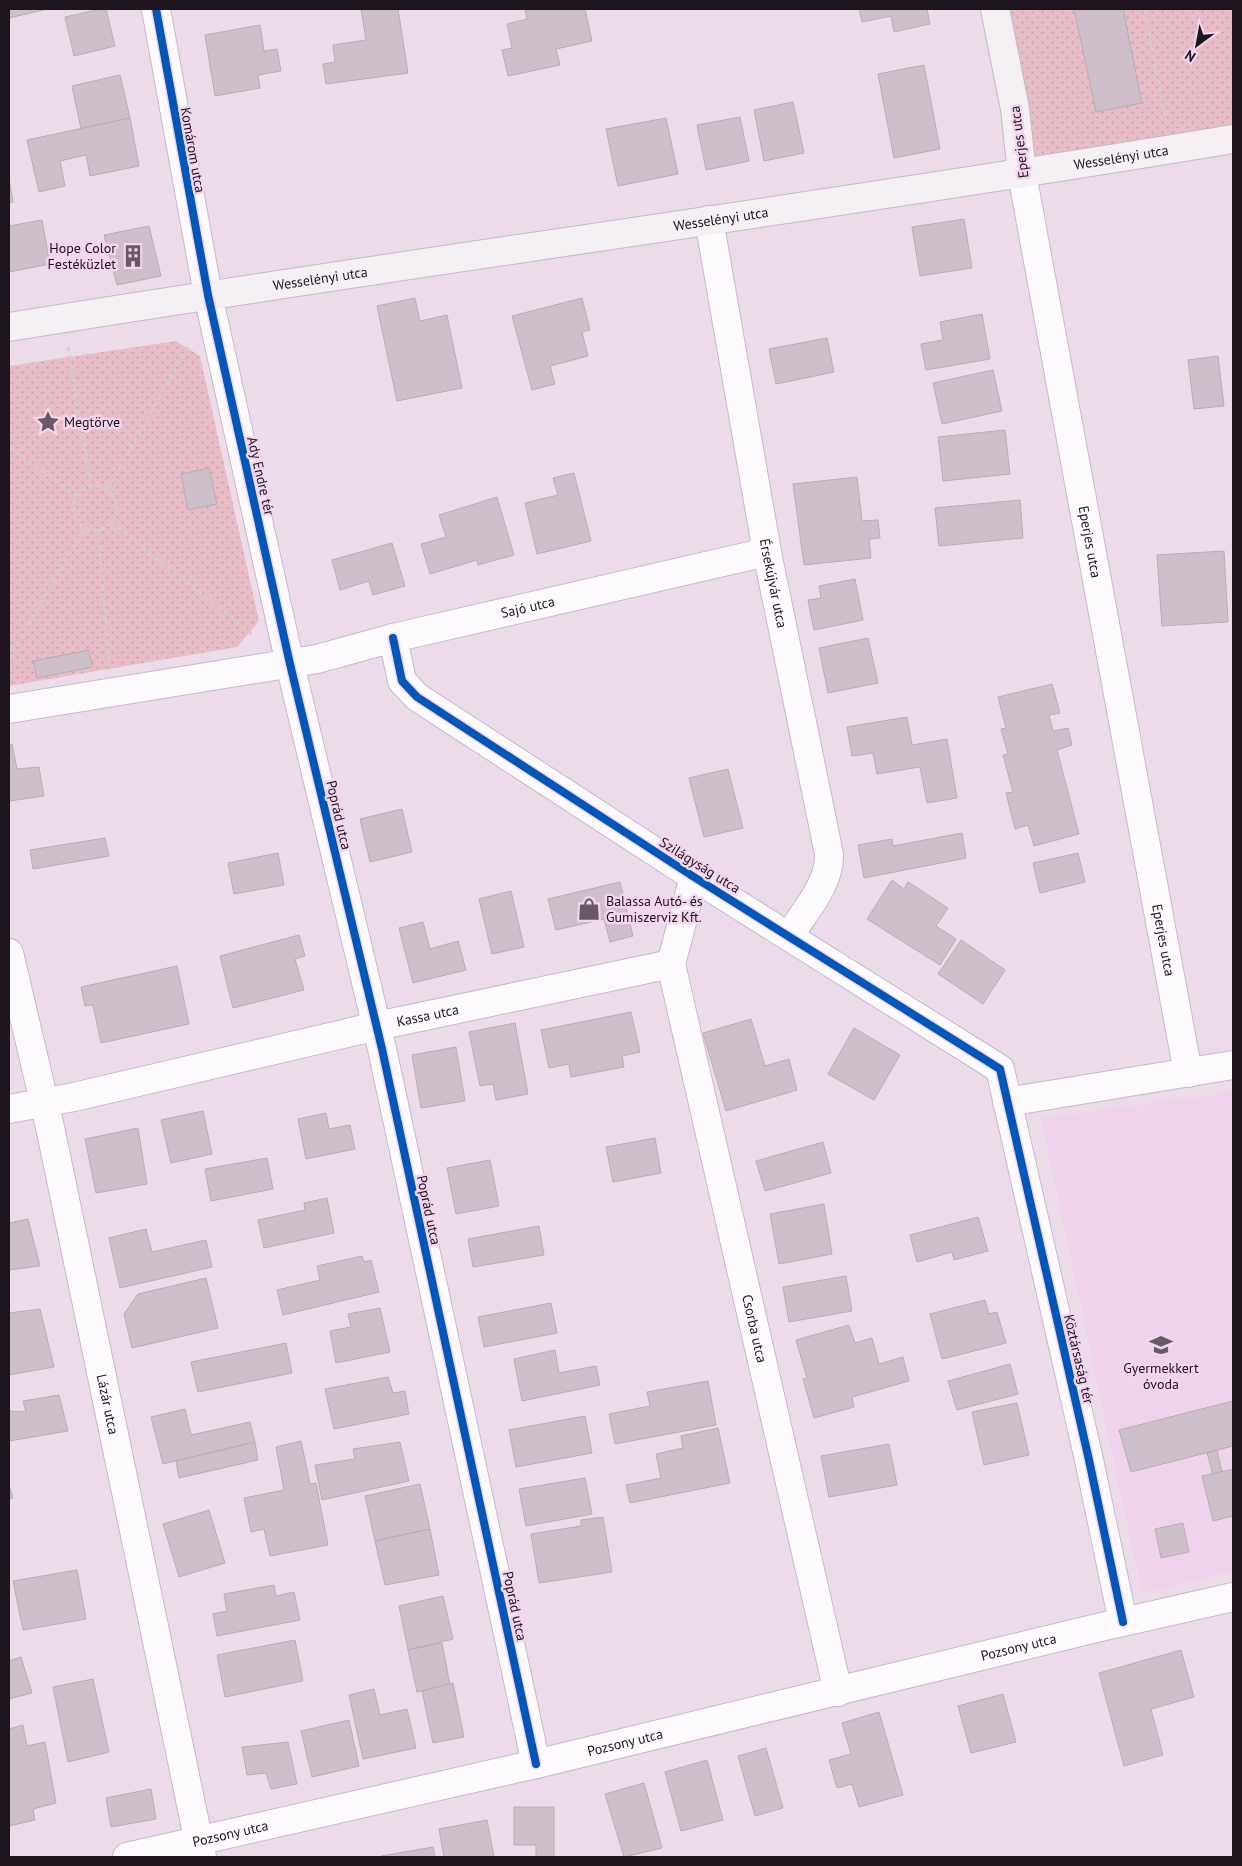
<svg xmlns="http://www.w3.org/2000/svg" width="1242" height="1866" viewBox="0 0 1242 1866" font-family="'PT Sans',sans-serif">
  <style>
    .built { fill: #eed3eb }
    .park { fill: url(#park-dots) }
    .building { fill: #cec0ca; stroke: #b9acb5 }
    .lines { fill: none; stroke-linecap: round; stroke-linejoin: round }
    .street-casing { stroke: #c6b9c5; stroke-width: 30 }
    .secondary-casing { stroke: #c6b9c5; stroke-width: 30 }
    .path { stroke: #d1cdd0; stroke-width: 3; stroke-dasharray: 4 4; stroke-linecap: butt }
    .street { stroke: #fcfafc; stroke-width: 28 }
    .secondary { stroke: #f4f0f4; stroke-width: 28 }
    .cycleway-casing { stroke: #f3d5ef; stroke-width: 11 }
    .cycleway { stroke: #0057b8; stroke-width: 8 }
    .labels { text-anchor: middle; stroke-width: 5; stroke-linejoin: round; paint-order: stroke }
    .street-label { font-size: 14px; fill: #1e141d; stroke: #f3d5ef }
    .poi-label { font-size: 14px; fill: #1e141d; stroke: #f3d5ef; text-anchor: start }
  </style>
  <defs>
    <pattern id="park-dots" width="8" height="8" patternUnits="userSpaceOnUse" patternTransform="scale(1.25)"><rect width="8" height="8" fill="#e8bdc8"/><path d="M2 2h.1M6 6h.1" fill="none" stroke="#c7a2ab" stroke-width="1.8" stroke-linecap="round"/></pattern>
  </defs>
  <rect width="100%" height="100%" fill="#ecdcea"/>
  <!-- built -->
  <path class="built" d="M1233 1092V1571L1142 1594 1041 1119Z"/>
  <!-- park -->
  <g class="park">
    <path d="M990 9H1233V140L1022 174Z"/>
    <path d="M176 341 200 356 259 621 237 647 9 686V366Z"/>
  </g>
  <!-- building -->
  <g class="building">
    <path d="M9 9H47L9 18Z"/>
    <path d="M101 9H106L115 46 74 56 65 17Z"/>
    <path d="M361 9H398L408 73 326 84 323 64 335 62 333 45 366 40Z"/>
    <path d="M525 9H585L592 41 556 49 560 65 508 76 502 50 512 48 507 24 527 19Z"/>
    <path d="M859 9H927L930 24 894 32 891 16 862 22Z"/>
    <path d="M1074 9H1123L1142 103 1096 112Z"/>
    <path d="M260 25 264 51 277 49 281 71 258 75 260 88 215 96 205 35Z"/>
    <path d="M924 65 940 149 894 158 878 74Z"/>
    <path d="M120 75 130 118 81 129 72 86Z"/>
    <path d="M793 102 804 153 764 161 754 110Z"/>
    <path d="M740 117 749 161 706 170 697 125Z"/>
    <path d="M130 118 139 166 90 176 86 155 60 161 65 186 39 192 27 140Z"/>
    <path d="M666 118 678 174 618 186 606 129Z"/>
    <path d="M9 179 13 202 9 203Z"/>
    <path d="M964 219 972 268 920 276 912 227Z"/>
    <path d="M42 220 50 264 9 272V226Z"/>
    <path d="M149 226 161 276 117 285 104 235Z"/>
    <path d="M415 298 420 321 447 315 462 388 397 401 377 306Z"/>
    <path d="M582 298 590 330 582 332 588 356 550 366 555 384 532 390 512 316Z"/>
    <path d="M982 314 990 359 926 370 921 344 943 340 940 322Z"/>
    <path d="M827 338 834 372 776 384 769 349Z"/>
    <path d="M1218 356 1224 406 1194 409 1188 360Z"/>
    <path d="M993 370 1002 411 942 424 933 383Z"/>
    <path d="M1005 430 1010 474 943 481 938 437Z"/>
    <path d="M209 468 217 504 188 510 181 474Z"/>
    <path d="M574 473 591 541 537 554 525 503 558 495 553 478Z"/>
    <path d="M857 477 862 521 878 520 880 538 869 539 871 558 804 565 793 484Z"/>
    <path d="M497 497 514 555 478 565 477 560 430 574 421 544 446 537 439 515Z"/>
    <path d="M1020 500 1023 538 939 546 935 508Z"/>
    <path d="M392 543 405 586 373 595 369 581 340 590 332 560Z"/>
    <path d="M1224 551 1228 622 1162 626 1157 555Z"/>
    <path d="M855 579 863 620 814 630 808 600 821 598 819 586Z"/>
    <path d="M868 638 878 683 828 693 819 648Z"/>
    <path d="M89 650 92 667 37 678 33 661Z"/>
    <path d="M1052 684 1060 713 1049 715 1053 731 1068 728 1072 745 1057 750 1079 834 1034 846 1028 825 1015 829 1006 793 1013 792 1003 755 1008 754 1001 729 1006 728 998 697Z"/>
    <path d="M907 717 912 745 947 739 957 798 927 803 920 767 877 774 873 753 852 756 847 727Z"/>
    <path d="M12 744 17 769 39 767 44 796 9 801V745Z"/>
    <path d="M728 769 743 828 704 837 689 778Z"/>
    <path d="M402 809 412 852 370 862 360 819Z"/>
    <path d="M962 833 966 858 864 878 858 845 892 839 893 846Z"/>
    <path d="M105 838 109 856 33 869 30 850Z"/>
    <path d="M278 853 284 885 234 894 228 863Z"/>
    <path d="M1078 853 1085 882 1040 893 1033 863Z"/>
    <path d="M892 880 904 889 908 882 948 908 936 926 956 939 940 965 867 919Z"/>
    <path d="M620 882 633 936 610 942 604 919 556 930 548 899Z"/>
    <path d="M511 891 524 947 492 954 479 899Z"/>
    <path d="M423 922 430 949 458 941 466 970 413 983 399 928Z"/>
    <path d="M299 935 305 956 295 959 304 990 233 1008 220 956Z"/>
    <path d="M961 940 1005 970 983 1004 938 974Z"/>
    <path d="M177 966 189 1024 101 1043 93 1005 85 1006 81 987Z"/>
    <path d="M631 1012 640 1052 622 1056 624 1067 571 1077 569 1064 549 1068 541 1030Z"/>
    <path d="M751 1019 765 1066 789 1059 797 1090 726 1111 703 1033Z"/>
    <path d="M515 1023 528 1094 496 1100 493 1084 480 1086 469 1032Z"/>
    <path d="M854 1028 900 1055 874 1100 828 1074Z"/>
    <path d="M456 1047 465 1101 421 1108 412 1055Z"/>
    <path d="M203 1111 212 1154 171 1163 161 1120Z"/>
    <path d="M326 1113 329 1129 350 1125 355 1149 306 1159 298 1119Z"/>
    <path d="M138 1128 147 1184 96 1193 85 1139Z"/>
    <path d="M655 1138 661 1173 613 1182 606 1147Z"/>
    <path d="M823 1142 831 1173 765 1191 756 1161Z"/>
    <path d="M267 1158 273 1189 211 1201 205 1169Z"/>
    <path d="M490 1160 499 1206 456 1214 447 1168Z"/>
    <path d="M327 1198 334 1233 264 1248 258 1220 305 1210 304 1203Z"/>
    <path d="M824 1204 832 1254 779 1264 770 1214Z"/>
    <path d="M978 1217 988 1251 954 1260 952 1252 917 1262 910 1235Z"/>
    <path d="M28 1219 40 1266 9 1270V1223Z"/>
    <path d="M539 1226 544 1255 473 1267 468 1239Z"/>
    <path d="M146 1229 152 1252 206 1240 212 1267 120 1288 109 1238Z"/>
    <path d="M362 1256 364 1262 371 1260 379 1292 283 1315 277 1290 320 1280 317 1266Z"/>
    <path d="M846 1276 852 1311 789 1322 783 1287Z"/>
    <path d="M206 1278 218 1328 132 1348 124 1314 138 1294Z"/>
    <path d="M985 1300 989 1314 997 1312 1006 1343 942 1359 930 1314Z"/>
    <path d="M551 1303 557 1333 484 1347 478 1317Z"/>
    <path d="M380 1308 390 1352 336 1363 330 1331 351 1327 348 1314Z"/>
    <path d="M40 1309 54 1367 9 1375V1313Z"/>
    <path d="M849 1325 855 1343 872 1338 879 1364 903 1357 909 1381 852 1397 854 1407 814 1418 803 1379 807 1378 796 1340Z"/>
    <path d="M286 1343 292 1373 198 1392 191 1362Z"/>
    <path d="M555 1350 559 1373 596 1366 600 1385 522 1401 514 1359Z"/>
    <path d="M1010 1364 1018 1394 957 1410 948 1381Z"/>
    <path d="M388 1377 393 1393 405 1391 409 1414 334 1429 325 1389Z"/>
    <path d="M708 1381 716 1425 615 1444 609 1414 650 1406 647 1392Z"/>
    <path d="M59 1395 68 1431 9 1441V1411L26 1412 23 1401Z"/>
    <path d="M1233 1401V1446L1131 1472 1119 1430Z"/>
    <path d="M1017 1403 1029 1455 984 1465 972 1412Z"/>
    <path d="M185 1409 191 1435 250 1422 255 1442 163 1464 151 1417Z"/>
    <path d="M585 1416 592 1453 516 1467 509 1430Z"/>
    <path d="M718 1428 730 1483 630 1503 626 1485 661 1478 656 1454 683 1448 681 1436Z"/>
    <path d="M301 1441 310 1484 316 1483 328 1545 270 1556 264 1529 251 1532 244 1498 284 1490 276 1447Z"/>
    <path d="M255 1442 258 1460 179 1478 176 1461Z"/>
    <path d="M400 1442 409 1481 322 1500 315 1465 355 1459 353 1449Z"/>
    <path d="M889 1444 897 1485 829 1497 821 1456Z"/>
    <path d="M1217 1450 1222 1472 1213 1474 1207 1453Z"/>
    <path d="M1233 1469V1516L1213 1521 1202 1476Z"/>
    <path d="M585 1478 592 1514 526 1526 519 1489Z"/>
    <path d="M420 1484 430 1529 375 1541 365 1496Z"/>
    <path d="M9 1485 13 1498 9 1499Z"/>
    <path d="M209 1510 225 1563 179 1577 163 1524Z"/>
    <path d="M603 1517 612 1572 539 1583 531 1534 581 1526V1520Z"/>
    <path d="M1183 1523 1189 1552 1161 1558 1155 1529Z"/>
    <path d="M430 1529 439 1575 385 1585 375 1541Z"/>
    <path d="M77 1570 86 1619 23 1630 13 1581Z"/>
    <path d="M274 1585 276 1596 294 1592 300 1620 217 1636 213 1614 227 1611 224 1594Z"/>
    <path d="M443 1596 453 1639 408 1650 399 1606Z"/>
    <path d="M295 1640 303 1681 225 1697 217 1655Z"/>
    <path d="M442 1643 450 1685 417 1692 408 1650Z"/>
    <path d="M1181 1650 1194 1697 1151 1709 1163 1755 1124 1766 1099 1673Z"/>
    <path d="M21 1657 32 1693 9 1699V1661Z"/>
    <path d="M93 1679 109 1752 68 1762 53 1687Z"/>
    <path d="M453 1683 464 1737 433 1743 422 1691Z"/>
    <path d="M374 1689 380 1715 407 1709 416 1748 363 1759 349 1695Z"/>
    <path d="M1003 1694 1016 1742 971 1753 958 1706Z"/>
    <path d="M879 1712 903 1795 859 1807 852 1784 837 1788 829 1760 851 1754 842 1723Z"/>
    <path d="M349 1720 359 1766 312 1777 301 1731Z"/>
    <path d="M23 1725 27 1746 45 1742 56 1803 33 1809 35 1820 9 1826V1729Z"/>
    <path d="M288 1742 297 1784 271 1789 266 1773 247 1775 242 1747Z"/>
    <path d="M766 1748 783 1808 755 1816 738 1756Z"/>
    <path d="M707 1760 723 1820 681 1831 665 1772Z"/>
    <path d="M644 1783 662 1848 624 1857 605 1794Z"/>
    <path d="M151 1789 156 1819 111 1827 106 1798Z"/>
    <path d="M514 1807H554V1857H536V1845H514Z"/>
    <path d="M487 1820 494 1857H444L439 1829Z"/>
    <path d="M433 1847 435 1857H382L381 1856Z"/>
  </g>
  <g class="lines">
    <defs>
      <g id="street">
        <path d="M156 9 208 295 290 664 382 1049 536 1764"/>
        <path id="s1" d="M1022 174 1188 1073"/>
        <path id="s2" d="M709 220 767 552 829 854C830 884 805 911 789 936"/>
        <path d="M393 638 402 681 417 697 694 877 1000 1069 1089 1460 1123 1622"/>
        <path id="s3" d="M9 709 317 659 393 638 767 552"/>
        <path id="s4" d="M9 953 50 1127 202 1857"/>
        <path id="s5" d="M671 964 838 1692"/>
        <path d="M1007 1102 1233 1065"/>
        <path id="s6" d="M9 1109 74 1097 377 1026 671 964 694 877"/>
        <path id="s7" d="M127 1857 536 1764 1101 1627 1233 1597"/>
      </g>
      <g id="secondary">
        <path d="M995 9 1015 109 1022 174"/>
        <path id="s8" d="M9 327C416 261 826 207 1233 139"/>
      </g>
    </defs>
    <!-- street casing -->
    <use href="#street" class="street-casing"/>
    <!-- secondary casing -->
    <use href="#secondary" class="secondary-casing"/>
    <!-- path -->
    <g class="path">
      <path d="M1145 9 1166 121"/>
      <path d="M68 347 91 486"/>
      <path d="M9 447 77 496"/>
      <circle cx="95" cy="508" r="22"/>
      <path d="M107 490 188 347"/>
      <path d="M111 522 253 635"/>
      <path d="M98 529 109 664"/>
      <path d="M9 659 85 527"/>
    </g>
    <!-- street -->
    <use href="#street" class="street"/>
    <!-- secondary -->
    <use href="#secondary" class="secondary"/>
    <defs>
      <g id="cycleway">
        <path d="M156 9 208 295 290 664 382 1049 536 1764"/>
        <path d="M393 638 402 681 417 697 694 877 1000 1069 1089 1460 1123 1622"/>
      </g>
    </defs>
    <!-- cycleway casing -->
    <use href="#cycleway" class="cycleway-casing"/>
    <!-- cycleway -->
    <use href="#cycleway" class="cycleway"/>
  </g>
  <!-- icons -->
  <defs>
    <symbol id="building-bare" viewBox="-9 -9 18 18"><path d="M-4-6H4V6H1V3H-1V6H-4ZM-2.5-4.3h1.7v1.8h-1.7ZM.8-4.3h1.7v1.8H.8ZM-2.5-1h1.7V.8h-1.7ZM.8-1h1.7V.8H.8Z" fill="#665a65" stroke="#f3d5ef" stroke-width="2.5" paint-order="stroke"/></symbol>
    <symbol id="sight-bare" viewBox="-9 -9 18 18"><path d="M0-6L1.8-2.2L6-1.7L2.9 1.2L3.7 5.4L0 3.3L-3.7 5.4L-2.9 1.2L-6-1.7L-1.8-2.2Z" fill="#665a65" stroke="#f3d5ef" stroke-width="2.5" paint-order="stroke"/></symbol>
    <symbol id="shop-bare" viewBox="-9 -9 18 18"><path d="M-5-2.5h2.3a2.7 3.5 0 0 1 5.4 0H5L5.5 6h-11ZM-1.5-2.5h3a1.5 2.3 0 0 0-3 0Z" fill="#665a65" stroke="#f3d5ef" stroke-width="2.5" paint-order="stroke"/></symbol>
    <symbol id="school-bare" viewBox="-9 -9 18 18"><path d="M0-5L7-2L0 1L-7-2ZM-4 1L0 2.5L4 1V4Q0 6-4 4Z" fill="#665a65" stroke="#f3d5ef" stroke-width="2.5" paint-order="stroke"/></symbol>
  </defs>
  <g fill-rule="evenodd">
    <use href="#building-bare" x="117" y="240" width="32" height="32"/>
    <use href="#sight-bare" x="32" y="406" width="32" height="32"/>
    <use href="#shop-bare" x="573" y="893" width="32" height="32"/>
    <use href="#school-bare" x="1145" y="1329" width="32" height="32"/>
  </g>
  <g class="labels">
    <!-- street labels -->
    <g class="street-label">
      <text transform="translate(1019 142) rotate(-97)" y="5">Eperjes utca</text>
      <text transform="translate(193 150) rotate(80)" y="5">Komárom utca</text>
      <text dy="5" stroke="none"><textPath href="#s8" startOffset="1125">Wesselényi utca</textPath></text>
      <text dy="5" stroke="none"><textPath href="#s8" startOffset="720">Wesselényi utca</textPath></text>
      <text dy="5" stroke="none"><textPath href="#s8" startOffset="315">Wesselényi utca</textPath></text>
      <text transform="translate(261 476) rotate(77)" y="5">Ady Endre tér</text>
      <text dy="5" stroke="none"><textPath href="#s1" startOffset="374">Eperjes utca</textPath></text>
      <text dy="5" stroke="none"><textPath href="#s2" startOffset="369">Érsekújvár utca</textPath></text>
      <text dy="5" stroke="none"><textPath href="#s3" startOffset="529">Sajó utca</textPath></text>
      <text transform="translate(339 815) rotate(77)" y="5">Poprád utca</text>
      <text transform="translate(700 865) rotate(32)" y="5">Szilágyság utca</text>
      <text dy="5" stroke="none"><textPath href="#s1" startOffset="779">Eperjes utca</textPath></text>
      <text dy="5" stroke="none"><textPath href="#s6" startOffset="429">Kassa utca</textPath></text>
      <text transform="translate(429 1210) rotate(78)" y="5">Poprád utca</text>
      <text dy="5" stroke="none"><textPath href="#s5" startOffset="374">Csorba utca</textPath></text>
      <text transform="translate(1079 1359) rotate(77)" y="5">Köztársaság tér</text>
      <text dy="5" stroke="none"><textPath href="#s4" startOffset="462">Lázár utca</textPath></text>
      <text transform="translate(515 1606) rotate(78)" y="5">Poprád utca</text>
      <text dy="5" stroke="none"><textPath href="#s7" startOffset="916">Pozsony utca</textPath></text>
      <text dy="5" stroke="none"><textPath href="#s7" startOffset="511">Pozsony utca</textPath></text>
      <text dy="5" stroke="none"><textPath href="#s7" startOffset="106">Pozsony utca</textPath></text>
    </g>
    <!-- poi labels -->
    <g class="poi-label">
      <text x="116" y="253" text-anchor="end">Hope Color<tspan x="116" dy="16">Festéküzlet</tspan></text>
      <text x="64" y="427">Megtörve</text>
      <text x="606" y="906">Balassa Autó- és<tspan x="606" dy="16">Gumiszerviz Kft.</tspan></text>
      <text x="1161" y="1373" text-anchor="middle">Gyermekkert<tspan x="1161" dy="16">óvoda</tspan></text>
    </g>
  </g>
  <!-- border -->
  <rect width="1242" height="1866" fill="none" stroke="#1e141d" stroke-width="20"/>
  <!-- north arrow -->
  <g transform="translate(1197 45) rotate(212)" stroke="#f3d5ef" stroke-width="4" paint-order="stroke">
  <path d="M0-4L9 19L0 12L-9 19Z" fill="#1e141d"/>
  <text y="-8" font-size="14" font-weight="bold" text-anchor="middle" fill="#1e141d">N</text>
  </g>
</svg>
